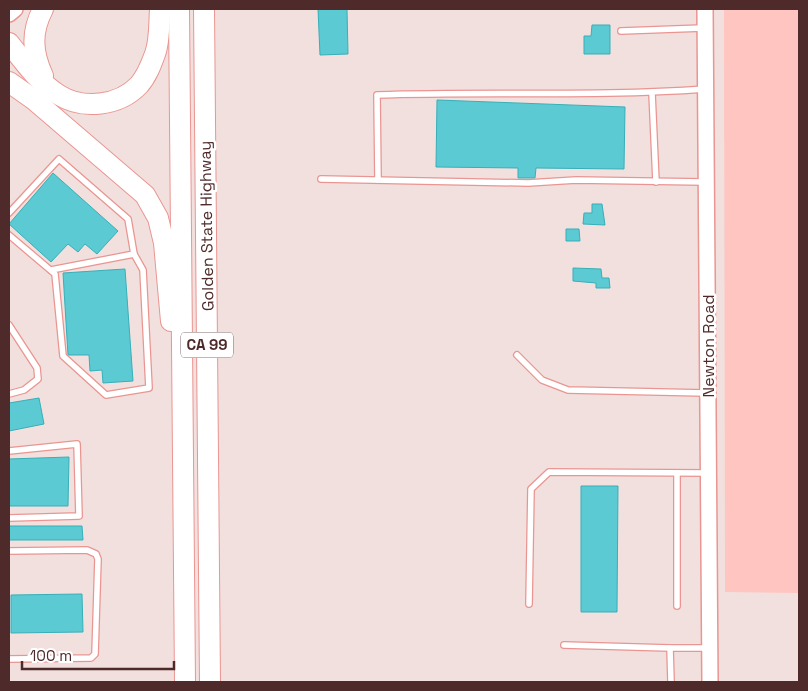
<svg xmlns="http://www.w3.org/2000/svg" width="808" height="691" viewBox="0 0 808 691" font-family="'Space Grotesk',sans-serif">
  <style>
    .green { fill: #fec5c1 }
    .building { fill: #5bcad3; stroke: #37afb8 }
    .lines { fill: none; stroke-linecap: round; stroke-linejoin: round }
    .lane-casing { stroke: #ea9591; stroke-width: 8 }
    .secondary-casing { stroke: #ea9591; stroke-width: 18 }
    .highway-casing { stroke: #ea9591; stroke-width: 22 }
    .lane { stroke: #fff; stroke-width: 5.5 }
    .secondary { stroke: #fff; stroke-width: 15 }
    .highway { stroke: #fff; stroke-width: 20 }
    .labels { text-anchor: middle; stroke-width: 5; stroke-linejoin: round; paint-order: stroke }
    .shield { fill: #fff; stroke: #836b6a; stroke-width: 1 }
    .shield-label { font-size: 15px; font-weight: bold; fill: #4e2b2a }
    .street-label { font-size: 16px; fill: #4e2b2a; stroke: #fff }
  </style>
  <rect width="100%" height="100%" fill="#f2e0de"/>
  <!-- green -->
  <path class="green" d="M724 9H799V593L725 592Z"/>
  <!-- building -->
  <g class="building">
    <path d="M318 9H347L348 54 320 55Z"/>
    <path d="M592 25H610V54H584V36H591Z"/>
    <path d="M437 100 625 107 624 169 536 168 535 178H518V168L436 167Z"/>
    <path d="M53 173 118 231 97 254 85 244 78 252 68 244 51 262 9 224Z"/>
    <path d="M592 204H602L605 225 583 224 584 213H592Z"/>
    <path d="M566 229H579L580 241H566Z"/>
    <path d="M573 268 601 269 602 278H609L610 288H596V283L573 281Z"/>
    <path d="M125 269 133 381 103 383 102 370 90 371 89 355H68L63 273Z"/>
    <path d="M39 398 44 424 9 431V403Z"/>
    <path d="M69 457 68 506H9V459Z"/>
    <path d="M581 486H618L617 612H581Z"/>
    <path d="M9 526H82L83 540H9Z"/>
    <path d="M82 594 83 632 11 633V595Z"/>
  </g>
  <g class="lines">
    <defs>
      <g id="lane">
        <path d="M621 31 703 28"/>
        <path d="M652 93 656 182"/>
        <path d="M321 179 528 183 576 180 704 182"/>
        <path d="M378 180 377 95C487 91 596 97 705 89"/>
        <path d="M9 213 59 159 128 219 134 254 143 270 149 388 106 395 63 356 55 274 9 235"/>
        <path d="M51 270 134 254"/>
        <path d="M9 325 37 368 38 379 24 390 9 394"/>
        <path d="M517 355 542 380 568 390 706 393"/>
        <path d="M9 451 77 444 79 516 9 518"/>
        <path d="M9 551 87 550 96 554 98 559 95 654 91 658 9 659"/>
        <path d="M529 604 531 489 549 472 707 473"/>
        <path d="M677 606V473"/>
        <path d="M564 645 670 648"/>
        <path d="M671 682 670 648H708"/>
      </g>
      <g id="secondary">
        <path d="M705 9 710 682"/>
        <path d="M9 14 15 9"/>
      </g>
      <g id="highway">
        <path d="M43 9C31 32 32 52 43 76"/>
        <path d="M179 9 185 682"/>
        <path d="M204 9 210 682"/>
        <path d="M9 43C24 62 38 82 59 95 83 110 119 106 139 85 147 76 151 65 155 54 160 41 159 23 160 9"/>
        <path d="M9 82 33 99 145 195 158 218 164 243 171 321"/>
      </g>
    </defs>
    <!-- lane casing -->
    <use href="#lane" class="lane-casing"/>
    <!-- secondary casing -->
    <use href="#secondary" class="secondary-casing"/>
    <!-- highway casing -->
    <use href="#highway" class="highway-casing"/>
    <!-- lane -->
    <use href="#lane" class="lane"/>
    <!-- secondary -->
    <use href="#secondary" class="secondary"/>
    <!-- highway -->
    <use href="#highway" class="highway"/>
  </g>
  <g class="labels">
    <!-- shield labels -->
    <rect class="shield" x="181" y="332.5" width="52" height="25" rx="4"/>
    <g class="shield-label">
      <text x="207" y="350">CA 99</text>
    </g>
    <!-- street labels -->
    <g class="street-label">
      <text transform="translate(206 226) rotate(-91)" y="6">Golden State Highway</text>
      <text transform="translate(708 346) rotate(-90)" y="6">Newton Road</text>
    </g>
  </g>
  <!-- border -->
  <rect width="808" height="691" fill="none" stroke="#4e2b2a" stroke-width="20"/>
  <!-- scale -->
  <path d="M22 661v8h152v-8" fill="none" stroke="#4e2b2a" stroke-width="2.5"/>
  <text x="30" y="661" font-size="15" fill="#4e2b2a" stroke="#ffffff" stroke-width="4" paint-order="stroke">100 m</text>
</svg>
